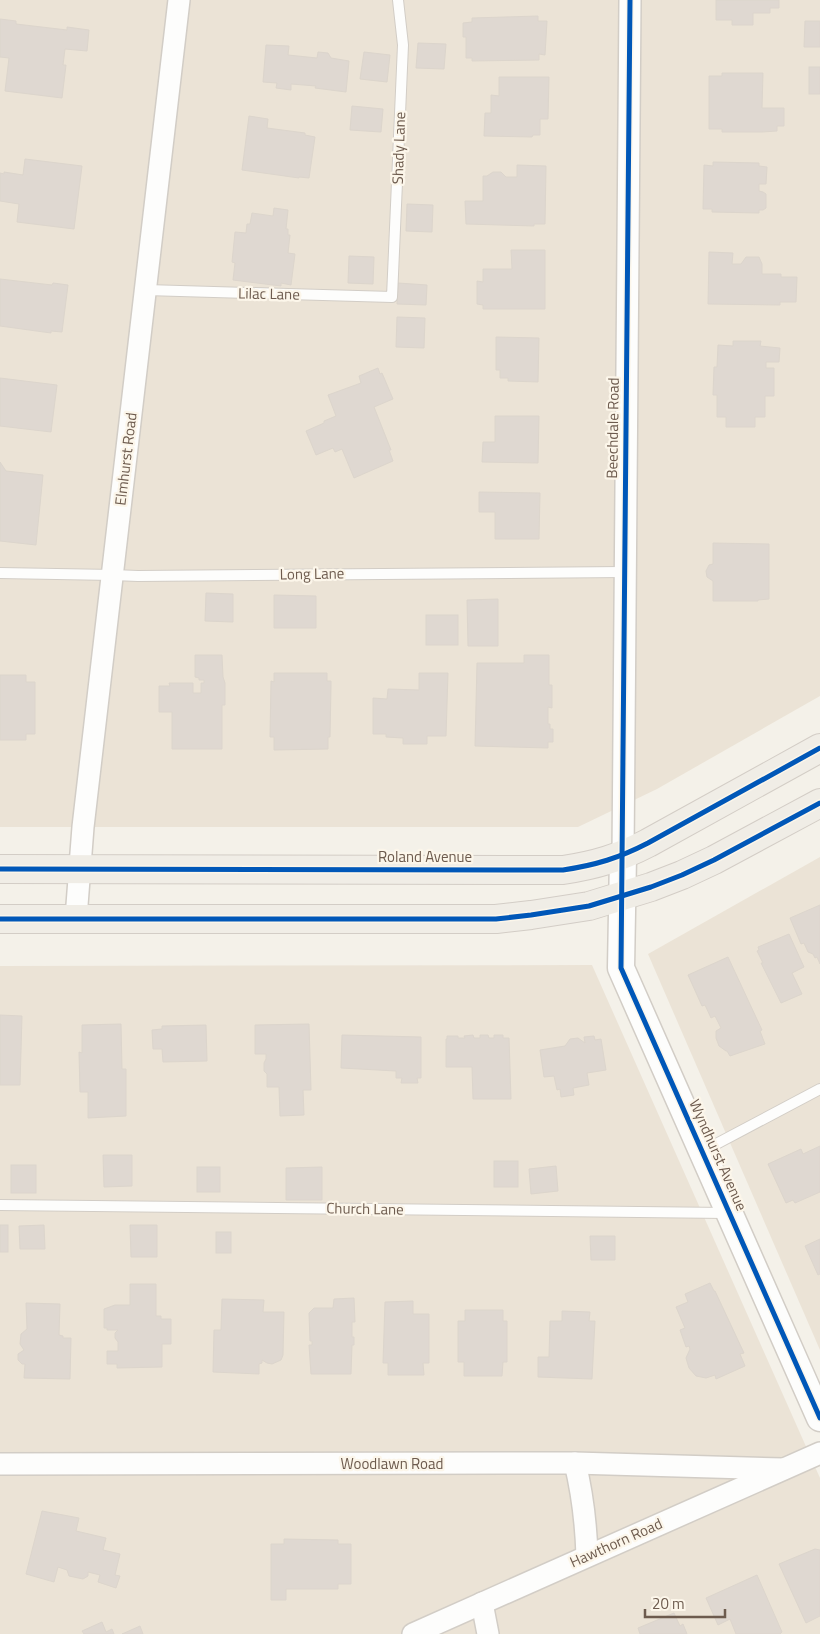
<svg xmlns="http://www.w3.org/2000/svg" width="820" height="1634" viewBox="0 0 820 1634" font-family="'Titillium Web',sans-serif">
  <style>
    .residential { fill: #ebe3d6 }
    .building { fill: #dfd8d1; stroke: #dcd5cc }
    .lines { fill: none; stroke-linecap: round; stroke-linejoin: round }
    .service-casing { stroke: #d2cdc6; stroke-width: 12 }
    .minor-casing { stroke: #d2cdc6; stroke-width: 24 }
    .tertiary-casing { stroke: #d2cdc6; stroke-width: 29 }
    .primary-casing { stroke: #d3cdc6; stroke-width: 30 }
    .service { stroke: #fdfdfc; stroke-width: 10 }
    .minor { stroke: #fdfdfc; stroke-width: 21 }
    .tertiary { stroke: #fdfdfc; stroke-width: 26 }
    .primary { stroke: #f0ede6; stroke-width: 28 }
    .cycleway-casing { stroke: #fcf6ea; stroke-width: 8 }
    .cycleway { stroke: #0057b8; stroke-width: 5 }
    .labels { text-anchor: middle; stroke-width: 4.5; stroke-linejoin: round; paint-order: stroke }
    .street-label { font-size: 15px; fill: #6d5b4e; stroke: #fcf6ea }
  </style>
  <rect width="100%" height="100%" fill="#f4f1e9"/>
  <!-- residential -->
  <g class="residential">
    <path d="M0 0H820V696L657 789 578 827H0Z"/>
    <path d="M820 857V1350L648 954Z"/>
    <path d="M592 965 820 1478V1634H0V966Z"/>
  </g>
  <!-- building -->
  <g class="building">
    <path d="M716 0H779V8H770V13H753V25H732V20H716Z"/>
    <path d="M538 16V21H547L545 55 539 54V60L472 61V58H466V37H463V23L472 22V18Z"/>
    <path d="M0 19 16 21V24L67 30V27L89 30 87 51 65 49 63 65H66L62 98 5 91 9 58 0 57Z"/>
    <path d="M805 21H820V47H804Z"/>
    <path d="M418 43 446 44 444 69 416 68Z"/>
    <path d="M266 45 289 46 288 55 317 58 318 52 328 53 331 58 349 61 346 92 315 88 316 86 291 84V90L276 88 277 83 263 82Z"/>
    <path d="M364 52 390 55 387 82 360 79Z"/>
    <rect x="809" y="67" width="11" height="27"/>
    <path d="M722 73H763L762 108H784V126H777V131L762 132H722V129H709V76H722Z"/>
    <path d="M499 77H549L548 119H540V135H533L532 137 484 136 485 113H491V95L499 96Z"/>
    <path d="M352 106 383 109 381 132 350 130Z"/>
    <path d="M249 116 268 119 267 128 305 133V135L315 137 309 178 299 177V178L242 170Z"/>
    <path d="M25 159 82 166 74 229 17 222 19 204 0 201V173L4 174V172L23 175Z"/>
    <path d="M713 162 759 163V166L767 167 766 184H759V191L763 192 766 194V208L763 210H759V213L712 212V209H703L704 165 713 166Z"/>
    <path d="M517 165 546 166 545 224H534V226L466 224 465 201H483V176H487L493 172H501L506 177H517Z"/>
    <path d="M407 204 433 205 432 232 406 231Z"/>
    <path d="M274 208 288 210 286 229H288V235H290L288 253 295 254 291 285 281 283V286L233 280 235 263 232 262 235 232 246 233 247 224H250L252 213 273 216Z"/>
    <path d="M511 250H545V309H483V305L477 304V281L483 282V269H512Z"/>
    <path d="M709 252 733 253 732 264H741L746 257H759L762 264V274H781V277H797L796 302H780V305L708 304Z"/>
    <path d="M349 256 374 257 373 284 348 283Z"/>
    <path d="M0 279 52 285 53 283 68 285 62 332 51 331V333L0 326Z"/>
    <path d="M398 283 427 285 426 305 397 304Z"/>
    <path d="M397 317 425 318 424 348 396 347Z"/>
    <path d="M496 337 539 338 538 382 508 381V378H500V370H496Z"/>
    <path d="M733 341H761L760 346 780 348 779 362H766V368H774V396H765V417H755V427H726V417H717V395H713L714 367H717L718 345 733 346Z"/>
    <path d="M378 368 380 374 382 373 393 399 374 407 391 450H389L393 461 354 478 342 449 335 452 333 448 316 455 306 431 324 423V421L336 416 328 395 361 383 359 376Z"/>
    <path d="M0 378 57 385 51 432 0 426Z"/>
    <path d="M495 416H539L538 463 482 462 483 442H495Z"/>
    <path d="M0 462 6 471 43 475 36 545 0 541Z"/>
    <path d="M479 492 540 493 539 539H495V512H479Z"/>
    <path d="M713 543 769 544V599L758 600V601H713V581L707 577 706 571 709 565 713 564Z"/>
    <path d="M206 593 233 594V622L205 621Z"/>
    <path d="M274 595 316 596V628H274Z"/>
    <path d="M498 599V646H468L467 600Z"/>
    <rect x="426" y="615" width="32" height="30"/>
    <path d="M195 655H222L223 677 225 683V705H222V749H172V712H159V686H170L169 683H193V693H201V683H204V680H199V678L195 677Z"/>
    <path d="M524 655H549V685H552V708L548 707V724H550V729H553V742H548V748L475 746 477 663H524Z"/>
    <path d="M274 673H327V681H331V685L330 737H328V749L274 750V737H270L271 681 274 682Z"/>
    <path d="M419 673H448L446 736H427V744H403V738L386 737V734H373V698L387 699 388 689 419 690Z"/>
    <path d="M0 675H26V682H35V734H26V740H0Z"/>
    <path d="M820 905V964L817 957 815 958 813 954 808 952 804 943 801 944 790 918Z"/>
    <path d="M789 934 804 967 792 973 802 994 781 1003 761 963H763L757 951 759 950 758 947Z"/>
    <path d="M728 957 762 1030 760 1031 765 1044 730 1056 727 1051H726L719 1046 716 1038V1031L721 1028 715 1016 711 1018 705 1005 702 1006 688 975Z"/>
    <path d="M0 1015 22 1016 20 1085H0Z"/>
    <path d="M121 1024 122 1069H126V1116L88 1118V1092H80L79 1052 82 1053V1025Z"/>
    <path d="M309 1024 311 1090H303L304 1115 280 1116 279 1087H267V1074L264 1071V1063L266 1059V1054H255V1025Z"/>
    <path d="M206 1025 207 1061 163 1062 162 1049H153L152 1030 162 1029V1026Z"/>
    <path d="M342 1035 421 1037V1078H417L418 1083H401L402 1078H396V1071L341 1068Z"/>
    <path d="M473 1035 474 1038H480V1035H488L489 1038H494V1035H503V1038H509L511 1099H473L472 1067H446V1039H447V1036H458V1038H465L464 1036Z"/>
    <path d="M594 1036 595 1040 601 1039 606 1070 587 1073 589 1085 573 1088 574 1095 561 1097 560 1089 557 1090 554 1076 544 1077 540 1050 565 1046 570 1039 578 1038 585 1043 584 1037Z"/>
    <path d="M820 1146V1192L795 1203 793 1200 786 1203 768 1164 801 1149 803 1154Z"/>
    <path d="M103 1155H132V1186L104 1187Z"/>
    <rect x="494" y="1161" width="24" height="26"/>
    <rect x="11" y="1165" width="25" height="28"/>
    <path d="M556 1166 558 1191 531 1194 529 1169Z"/>
    <rect x="197" y="1167" width="23" height="25"/>
    <path d="M322 1167V1200H286V1168Z"/>
    <rect x="0" y="1225" width="8" height="27"/>
    <path d="M44 1225 45 1249H20L19 1226Z"/>
    <path d="M130 1225H157V1257H131Z"/>
    <rect x="216" y="1232" width="15" height="21"/>
    <path d="M590 1236H615V1260H591Z"/>
    <path d="M820 1239V1274L818 1275 805 1246Z"/>
    <path d="M710 1283 714 1291H715L744 1353 740 1354 745 1366 716 1379 715 1375 706 1378 696 1376 689 1368 686 1358 690 1349 689 1346 686 1347 680 1330 685 1328 676 1307 688 1302 685 1294Z"/>
    <path d="M130 1284H156V1316H161V1319H171V1344H162V1367L117 1368V1364H107V1351H118V1342L115 1338V1333L118 1330H107V1328H104V1309L115 1305H130Z"/>
    <path d="M354 1298 355 1322H352V1337H354V1345H352L351 1374H311L309 1345H312V1341H310L309 1313 314 1308H333L334 1299Z"/>
    <path d="M222 1299 264 1300 263 1312H284L283 1355 281 1360 272 1364 267 1363 262 1360V1363L259 1364V1374L213 1372 214 1330H221Z"/>
    <path d="M413 1301V1314H429V1363H423L424 1375H388V1363H383L385 1302Z"/>
    <path d="M26 1303 60 1304 59 1335 63 1336V1338H71L70 1379 24 1378 25 1364H22L18 1360V1354L24 1350 20 1344 21 1334 27 1329Z"/>
    <path d="M465 1310H503V1321H507V1362H503L502 1376H464V1362H458V1321H465Z"/>
    <path d="M562 1311 590 1312 589 1321H595L592 1379 538 1377V1357H549L550 1321H562Z"/>
    <path d="M42 1511 79 1518 76 1531 106 1538 103 1550 120 1554 115 1575 120 1576 116 1588 98 1582 100 1575 88 1572V1576L83 1579 69 1576 67 1570 58 1567 54 1582 26 1574Z"/>
    <path d="M284 1539 338 1540V1544H351V1584H338V1589H286V1600H271V1544H284Z"/>
    <path d="M815 1549 820 1550V1616L806 1623 779 1564Z"/>
    <path d="M757 1575 782 1632 780 1634H736L730 1619 718 1625 706 1598Z"/>
    <path d="M674 1613 680 1626 683 1624 687 1634H640L638 1628Z"/>
    <path d="M102 1622 106 1632 112 1629 114 1634H84L82 1631Z"/>
    <path d="M140 1626 143 1634H122Z"/>
  </g>
  <g class="lines">
    <defs>
      <g id="service">
        <path d="M146 290 392 297 403 45 398 0"/>
        <path d="M0 573 113 575 138 576 624 572"/>
        <path d="M703 1151 820 1089"/>
        <path d="M0 1205 726 1213"/>
      </g>
      <g id="minor">
        <path d="M623 856 630 0"/>
        <path d="M76 918 83 827 179 0"/>
        <path d="M575 1463C583 1496 586 1523 587 1556"/>
        <path d="M0 1464 575 1463 783 1469"/>
        <path d="M482 1603 488 1634"/>
        <path d="M413 1634 820 1453"/>
      </g>
      <path id="tertiary" d="M623 856 621 968 820 1418"/>
      <g id="primary">
        <path d="M0 869 563 870C596 865 619 858 648 843L820 748"/>
        <path d="M0 919H496L531 915 589 906 651 887 682 875 714 860 820 803"/>
      </g>
    </defs>
    <!-- service casing -->
    <use href="#service" class="service-casing"/>
    <!-- minor casing -->
    <use href="#minor" class="minor-casing"/>
    <!-- tertiary casing -->
    <use href="#tertiary" class="tertiary-casing"/>
    <!-- primary casing -->
    <use href="#primary" class="primary-casing"/>
    <!-- service -->
    <use href="#service" class="service"/>
    <!-- minor -->
    <use href="#minor" class="minor"/>
    <!-- tertiary -->
    <use href="#tertiary" class="tertiary"/>
    <!-- primary -->
    <use href="#primary" class="primary"/>
    <defs>
      <g id="cycleway">
        <path d="M630 0 621 968 820 1418"/>
        <path d="M0 869 563 870C596 865 619 858 648 843L820 748"/>
        <path d="M0 919H496L531 915 589 906 651 887 682 875 714 860 820 803"/>
      </g>
    </defs>
    <!-- cycleway casing -->
    <use href="#cycleway" class="cycleway-casing"/>
    <!-- cycleway -->
    <use href="#cycleway" class="cycleway"/>
  </g>
  <g class="labels">
    <!-- street labels -->
    <g class="street-label">
      <text transform="translate(399 148) rotate(-88)" y="5">Shady Lane</text>
      <text transform="translate(269 294) rotate(1)" y="5">Lilac Lane</text>
      <text transform="translate(613 428) rotate(-89)" y="5">Beechdale Road</text>
      <text transform="translate(126 459) rotate(-83)" y="5">Elmhurst Road</text>
      <text transform="translate(312 574) rotate(-1)" y="5">Long Lane</text>
      <text x="425" y="862">Roland Avenue</text>
      <text transform="translate(718 1155) rotate(66)" y="5">Wyndhurst Avenue</text>
      <text transform="translate(365 1209) rotate(1)" y="5">Church Lane</text>
      <text x="392" y="1469">Woodlawn Road</text>
      <text transform="translate(616 1543) rotate(-24)" y="5">Hawthorn Road</text>
    </g>
  </g>
  <!-- scale -->
  <path d="M645 1609v8h80v-8" fill="none" stroke="#6d5b4e" stroke-width="2.5"/>
  <text x="652" y="1609" font-size="15" fill="#6d5b4e" stroke="#fcf6ea" stroke-width="4" paint-order="stroke">20 m</text>
</svg>
